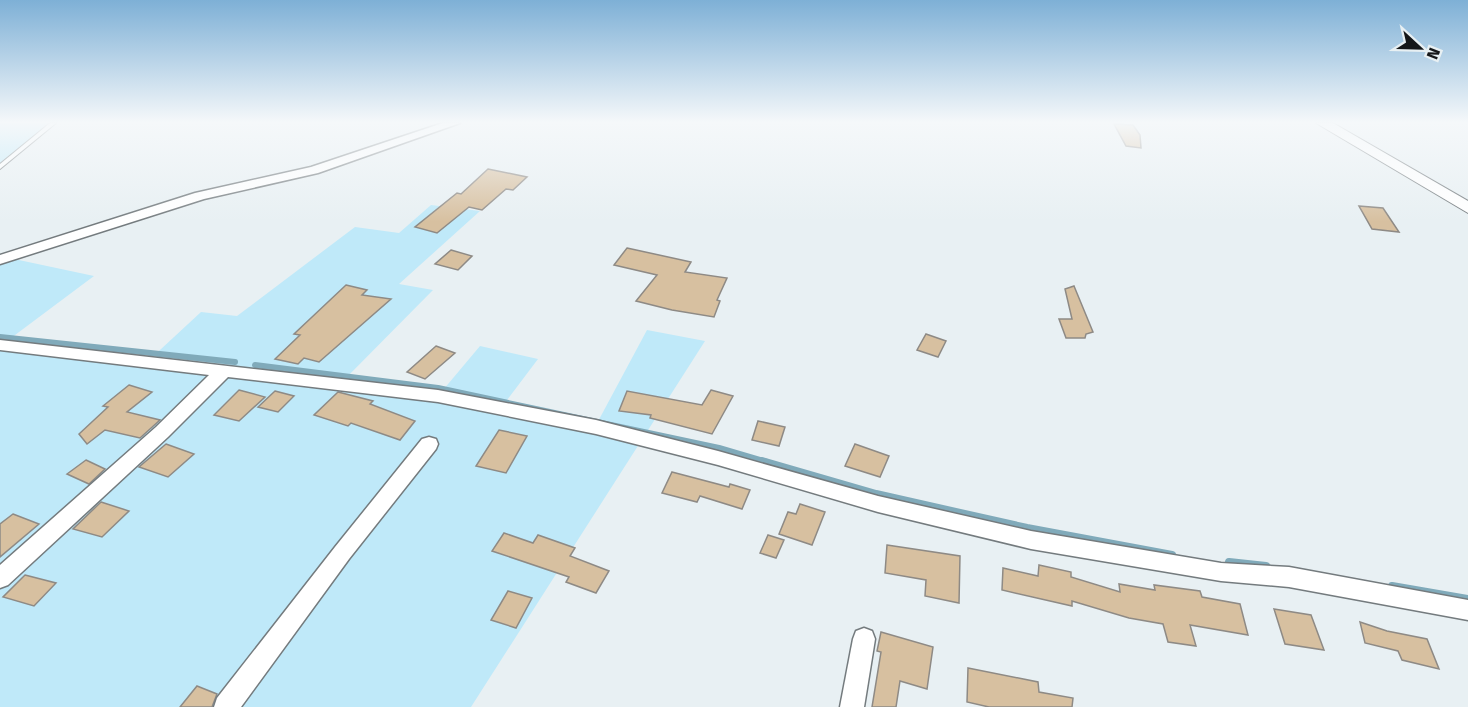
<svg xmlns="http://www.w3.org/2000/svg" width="1468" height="707" viewBox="0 0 1468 707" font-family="'Fira Sans',sans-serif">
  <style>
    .green { fill: #bfe9f9 }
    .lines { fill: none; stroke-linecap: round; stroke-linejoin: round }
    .stream-far1 { stroke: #80aaba; stroke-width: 6 }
    .stream { stroke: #80aaba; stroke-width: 8 }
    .building { fill: #d7c0a0; stroke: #8e8a85; stroke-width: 1.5 }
    .service-casing { stroke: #747b7e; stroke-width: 2 }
    .minor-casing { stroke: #747b7e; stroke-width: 3 }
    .tertiary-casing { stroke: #747b7e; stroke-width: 2 }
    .service { fill: #fff; fill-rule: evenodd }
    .minor { fill: #fff; fill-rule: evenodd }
    .tertiary { fill: #fff; fill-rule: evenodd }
  </style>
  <rect width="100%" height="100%" fill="#e8f0f3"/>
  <!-- green -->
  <g class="green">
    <path d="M0 123H53L0 167Z"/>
    <path d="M431 205 480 211 399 284 433 290 341 383 438 396 480 346 538 359 501 408 595 427 647 330 705 341 471 707H0V256L94 276 3 344 147 362 201 312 237 316 355 227 399 233Z"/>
  </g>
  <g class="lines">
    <!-- stream-far1 -->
    <g class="stream-far1">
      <path d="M0 337 235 362"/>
      <path d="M255 365 438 388 719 448 767 462"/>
    </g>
    <!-- stream -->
    <g class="stream">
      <path d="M762 461 876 494 1027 528 1172 555"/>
      <path d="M1229 562 1266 566"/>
      <path d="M1392 586 1468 599"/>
    </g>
  </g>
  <!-- building -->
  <g class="building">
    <path d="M1114 124 1133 125 1140 135 1141 148 1126 146Z"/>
    <path d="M488 169 527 177 513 190 506 189 482 210 469 207 437 233 415 227 457 193 461 194Z"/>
    <path d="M1359 206 1383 208 1399 232 1372 229Z"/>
    <path d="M627 248 691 262 685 272 727 278 717 300 720 301 714 317 672 310 636 301 657 275 614 265Z"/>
    <path d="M451 250 472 256 458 270 435 264Z"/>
    <path d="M346 285 367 290 362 295 391 299 319 362 304 358 298 364 275 359 300 335 294 334Z"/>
    <path d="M1074 286 1093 332 1086 334 1085 338H1066L1059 319H1072L1065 289Z"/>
    <path d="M926 334 946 341 938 357 917 350Z"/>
    <path d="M436 346 455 353 425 379 407 372Z"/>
    <path d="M129 385 152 392 127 412 160 420 140 438 105 430 87 444 79 434 108 407 103 406Z"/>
    <path d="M239 390 265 397 239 421 214 415Z"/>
    <path d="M711 390 733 396 712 434 650 418 651 415 619 411 627 391 702 405Z"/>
    <path d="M275 391 294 396 278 412 258 407Z"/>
    <path d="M338 392 373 401 370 404 415 421 400 440 351 423 348 426 314 415Z"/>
    <path d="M758 421 785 427 779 446 752 440Z"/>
    <path d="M499 430 527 436 506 473 476 466Z"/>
    <path d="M166 444 194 454 168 477 139 467Z"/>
    <path d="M855 444 889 456 880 477 845 466Z"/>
    <path d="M86 460 105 469 89 484 67 474Z"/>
    <path d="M672 472 729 487 730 484 750 490 742 509 700 496 697 502 662 493Z"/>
    <path d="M101 502 129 511 102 537 73 529Z"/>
    <path d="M800 504 825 512 812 545 779 534 788 512 796 514Z"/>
    <path d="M13 514 39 524 0 557V524Z"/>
    <path d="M504 533 533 543 538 535 575 548 570 556 609 571 596 593 566 582 569 577 492 551Z"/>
    <path d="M768 535 784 540 776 558 760 553Z"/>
    <path d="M887 545 960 556 959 603 925 596 926 580 885 573Z"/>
    <path d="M1039 565 1071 572V577L1120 592 1119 584 1155 590 1154 585 1200 591 1202 597 1240 604 1248 635 1190 625 1196 646 1168 642 1163 624 1129 618 1072 601V606L1002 590 1003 568 1038 576Z"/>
    <path d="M25 575 56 583 34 606 3 597Z"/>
    <path d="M508 591 532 598 516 628 491 620Z"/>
    <path d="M1274 609 1311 615 1324 650 1285 644Z"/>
    <path d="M1360 622 1387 631 1427 639 1439 669 1402 660 1398 651 1365 643Z"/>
    <path d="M881 632 933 647 927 689 900 681 896 707H872L881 652 877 651Z"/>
    <path d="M968 668 1038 682 1039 692 1073 698 1072 707H989L967 702Z"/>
    <path d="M197 686 217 694 212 707H180Z"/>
  </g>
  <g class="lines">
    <defs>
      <path id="service" d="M50 123H56L0 169V164Z"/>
      <g id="minor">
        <path d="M443 123H460L318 173 204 199 0 264V255L195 193 311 167Z"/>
        <path d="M0 340 438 390 596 420 718 451 878 496 1031 531 1221 563 1289 567 1468 600V620L1289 587 1221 581 1031 549 878 512 718 465 596 434 438 402 228 377 168 437 8 585 0 588V565L156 427 209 375 0 350Z"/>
        <path d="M429 437 436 439 438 444 436 449 349 559 241 707H214L217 698 335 547 422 439Z"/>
        <path d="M864 628 872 631 875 639 864 707H840L853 639 856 631Z"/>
      </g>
      <path id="tertiary" d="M1316 123H1333L1468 201V213Z"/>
    </defs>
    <!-- service casing -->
    <use href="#service" class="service-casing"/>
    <!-- minor casing -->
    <use href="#minor" class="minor-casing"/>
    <!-- tertiary casing -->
    <use href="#tertiary" class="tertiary-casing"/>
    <!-- service -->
    <use href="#service" class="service"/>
    <!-- minor -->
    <use href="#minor" class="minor"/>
    <!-- tertiary -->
    <use href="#tertiary" class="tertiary"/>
  </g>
  <!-- sky -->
  <linearGradient id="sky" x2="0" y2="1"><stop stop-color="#7eb0d6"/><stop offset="0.55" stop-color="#f5f8fa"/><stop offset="1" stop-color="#f5f8fa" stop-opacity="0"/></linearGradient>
  <rect width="1468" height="222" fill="url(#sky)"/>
  <!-- north arrow -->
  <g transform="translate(1420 48) rotate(112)" stroke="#e8f0f3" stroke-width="4.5" paint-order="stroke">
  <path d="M0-4.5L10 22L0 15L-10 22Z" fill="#151719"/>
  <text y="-9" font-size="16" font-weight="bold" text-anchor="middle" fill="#151719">N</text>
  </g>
</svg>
